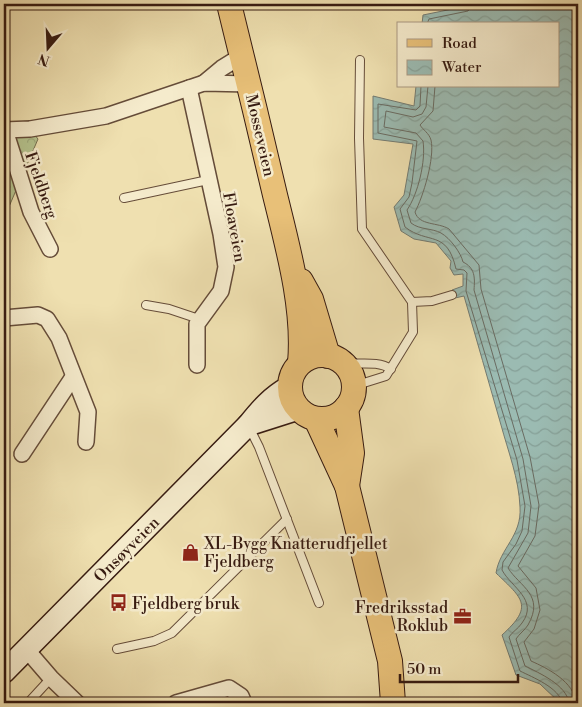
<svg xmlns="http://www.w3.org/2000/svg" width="582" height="707" viewBox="0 0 582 707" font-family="'Libre Bodoni',serif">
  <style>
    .park { fill: url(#park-crowns); stroke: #766f50 }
    .water { fill: url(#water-waves); stroke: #737b72 }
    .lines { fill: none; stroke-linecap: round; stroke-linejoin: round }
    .shore { stroke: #696b62; stroke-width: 1 }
    .lane-casing { stroke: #654c39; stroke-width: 10 }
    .street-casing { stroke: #654c39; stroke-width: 18 }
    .secondary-casing { stroke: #371b11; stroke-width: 24 }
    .primary-casing { stroke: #371b11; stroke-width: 26 }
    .lane { stroke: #f5ebcc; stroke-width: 8 }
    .street { stroke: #f5ebcc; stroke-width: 15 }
    .secondary { stroke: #f5ebcc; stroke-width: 21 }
    .primary { stroke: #e8c078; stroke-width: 24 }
    .labels { text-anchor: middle; stroke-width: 5; stroke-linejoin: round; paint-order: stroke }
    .street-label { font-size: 16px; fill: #371b11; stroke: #f5ebcc }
    .poi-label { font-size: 16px; fill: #371b11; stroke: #f5ebcc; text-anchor: start }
  </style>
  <defs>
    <pattern id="park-crowns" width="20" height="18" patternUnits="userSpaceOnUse" patternTransform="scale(1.25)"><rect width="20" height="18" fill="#b5c38e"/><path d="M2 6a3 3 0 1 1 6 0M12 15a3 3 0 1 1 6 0" fill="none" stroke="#9ca779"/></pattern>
    <pattern id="water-waves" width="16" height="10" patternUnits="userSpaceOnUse" patternTransform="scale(1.25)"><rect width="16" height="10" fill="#9bbbb2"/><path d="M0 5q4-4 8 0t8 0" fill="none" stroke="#86a098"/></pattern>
  </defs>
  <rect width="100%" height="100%" fill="#efe0b0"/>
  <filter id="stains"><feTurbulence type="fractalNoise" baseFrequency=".004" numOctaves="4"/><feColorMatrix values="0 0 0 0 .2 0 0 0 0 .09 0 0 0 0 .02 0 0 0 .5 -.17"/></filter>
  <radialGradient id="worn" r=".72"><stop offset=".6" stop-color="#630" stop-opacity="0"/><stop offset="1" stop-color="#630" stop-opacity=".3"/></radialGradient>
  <!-- park -->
  <path class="park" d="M30 129 38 139 8 209 4 211V130Z"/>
  <!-- water -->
  <path class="water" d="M477 4H578V703H560L540 684 516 675 502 635C534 606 523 599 496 573 500 548 522 536 520 507 519 479 508 451 501 425 489 382 476 339 464 296L455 298 452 290 463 286V274L454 275 450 268 451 261 436 243 414 239 401 231 394 207 404 195 413 144 373 139V96L414 106 416 86H558V24H422L423 15Z"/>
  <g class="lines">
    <!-- shore -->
    <g class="shore">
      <path d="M427 24 429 19 468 11 472 4"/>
      <path d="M421 86 420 106 416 110 378 104V133L417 141 412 183 409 197 400 209 405 227C428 245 447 229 456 269L464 270 467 273 466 291 517 460 525 506 522 531 516 544 503 562 502 570C511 587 539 600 522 623 518 629 512 632 509 637L520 671C532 677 560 688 562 703"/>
      <path d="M428 86 426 107 422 114 413 117 386 111 384 127 416 133 423 141C426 161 418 194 407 210L411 223C420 230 432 228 441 233 450 238 461 253 463 262 475 268 475 277 474 290L523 459 531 506 528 533 508 568C520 587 545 595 528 625 525 630 519 634 516 639L525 666C539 673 567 685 569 703"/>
      <path d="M435 86 433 111 420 125C423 130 429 133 431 140 435 158 423 197 415 212 419 226 438 222 449 229L479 265 481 289 530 457 539 505 535 536 518 566 536 588 540 610 534 629 524 642 531 661C547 668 575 682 576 703"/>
    </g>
    <defs>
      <g id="lane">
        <path d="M124 198 208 180"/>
        <path d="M412 302 432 301 452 295"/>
        <path d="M146 305 169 309 199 319"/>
        <path d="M343 363C359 365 377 360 391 369"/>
        <path d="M354 386 386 376 413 332 412 302 362 229 359 138 360 60"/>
        <path d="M249 427 259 447 319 603"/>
        <path d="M117 649 154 641 172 633 287 519"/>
        <path d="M28 703 51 678"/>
      </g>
      <g id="street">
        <path d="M204 83 222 68 243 55"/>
        <path d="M189 88 221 234 226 267 221 291 197 324V365"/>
        <path d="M4 130 30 129 106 116 204 83 250 84"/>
        <path d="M5 130 31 212 50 249"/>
        <path d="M4 318 38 315 47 319 59 338 88 412 86 442"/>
        <path d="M22 454 73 377"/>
        <path d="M26 649 51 678 77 703"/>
        <path d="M176 703 229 688 241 696 244 703"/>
      </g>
      <g id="secondary">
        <path d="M248 425 298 409"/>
        <path d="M4 672 248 425C261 409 271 397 289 387"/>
      </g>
      <g id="primary">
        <path d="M229 4C245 68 260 131 275 195 288 248 305 309 300 363"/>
        <path d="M301 281 311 299 328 356"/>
        <circle cx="322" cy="387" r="32"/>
        <path d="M346 408 352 453 347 486"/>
        <path d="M316 419 347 486 390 661 393 703"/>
      </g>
    </defs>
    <!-- lane casing -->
    <use href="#lane" class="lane-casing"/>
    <!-- street casing -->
    <use href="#street" class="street-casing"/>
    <!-- secondary casing -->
    <use href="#secondary" class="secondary-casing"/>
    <!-- primary casing -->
    <use href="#primary" class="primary-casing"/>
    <!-- lane -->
    <use href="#lane" class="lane"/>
    <!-- street -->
    <use href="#street" class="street"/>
    <!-- secondary -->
    <use href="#secondary" class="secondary"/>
    <!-- primary -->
    <use href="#primary" class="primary"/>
  </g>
  <!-- icons -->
  <defs>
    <symbol id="shop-bare" viewBox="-9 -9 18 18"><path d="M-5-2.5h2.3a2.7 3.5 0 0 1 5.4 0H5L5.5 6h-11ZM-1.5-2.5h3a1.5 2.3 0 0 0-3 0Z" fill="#8f2418" stroke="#f5ebcc" stroke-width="2.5" paint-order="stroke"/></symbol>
    <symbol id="bus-bare" viewBox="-9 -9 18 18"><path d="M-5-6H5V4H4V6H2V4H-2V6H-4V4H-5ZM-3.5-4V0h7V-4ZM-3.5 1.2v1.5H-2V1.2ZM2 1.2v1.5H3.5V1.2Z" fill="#8f2418" stroke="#f5ebcc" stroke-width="2.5" paint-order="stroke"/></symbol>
    <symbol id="office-bare" viewBox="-9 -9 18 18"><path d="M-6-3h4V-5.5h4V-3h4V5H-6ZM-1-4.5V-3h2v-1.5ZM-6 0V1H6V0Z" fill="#8f2418" stroke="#f5ebcc" stroke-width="2.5" paint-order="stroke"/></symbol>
  </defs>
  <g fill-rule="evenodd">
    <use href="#shop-bare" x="178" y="540" width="25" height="25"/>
    <use href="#bus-bare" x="106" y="590" width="25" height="25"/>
    <use href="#office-bare" x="450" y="604" width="25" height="25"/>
  </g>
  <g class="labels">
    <!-- street labels -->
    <g class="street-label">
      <text transform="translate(261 135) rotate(77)" y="6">Mosseveien</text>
      <text transform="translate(42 185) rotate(71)" y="6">Fjeldberg</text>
      <text transform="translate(235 227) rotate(80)" y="6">Floaveien</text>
      <text transform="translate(126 549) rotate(-45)" y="6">Onsøyveien</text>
    </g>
    <!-- poi labels -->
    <g class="poi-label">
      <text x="204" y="549">XL-Bygg Knatterudfjellet<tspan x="204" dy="18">Fjeldberg</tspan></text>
      <text x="132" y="609">Fjeldberg bruk</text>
      <text x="448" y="613" text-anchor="end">Fredriksstad<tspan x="448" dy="18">Roklub</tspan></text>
    </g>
  </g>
  <!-- margin -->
  <rect width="582" height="707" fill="none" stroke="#efe0b0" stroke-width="20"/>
  <rect x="5" y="5" width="572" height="697" fill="none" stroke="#371b11" stroke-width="2.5"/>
  <rect x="10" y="10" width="562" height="687" fill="none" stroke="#371b11"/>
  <!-- legend -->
  <rect x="397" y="22" width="162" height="65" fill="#f5ebcc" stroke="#a99881"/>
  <rect x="407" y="39" width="25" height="8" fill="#e8c078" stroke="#a99881"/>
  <text x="442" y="48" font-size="15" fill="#371b11">Road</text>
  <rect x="407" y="60" width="25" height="15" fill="url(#water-waves)" stroke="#a99881"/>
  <text x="442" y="72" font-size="15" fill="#371b11">Water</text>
  <!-- north arrow -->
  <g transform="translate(48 48) rotate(199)" stroke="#f5ebcc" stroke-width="4" paint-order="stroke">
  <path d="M0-4L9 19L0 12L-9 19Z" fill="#371b11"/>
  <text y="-8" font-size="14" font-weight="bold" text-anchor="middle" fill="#371b11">N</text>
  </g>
  <!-- scale -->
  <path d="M400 674v8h118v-8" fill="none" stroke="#371b11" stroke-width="2.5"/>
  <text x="407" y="674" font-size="15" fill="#371b11" stroke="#f5ebcc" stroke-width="4" paint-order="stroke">50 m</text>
  <rect width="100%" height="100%" filter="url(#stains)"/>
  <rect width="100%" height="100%" fill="url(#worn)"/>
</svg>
